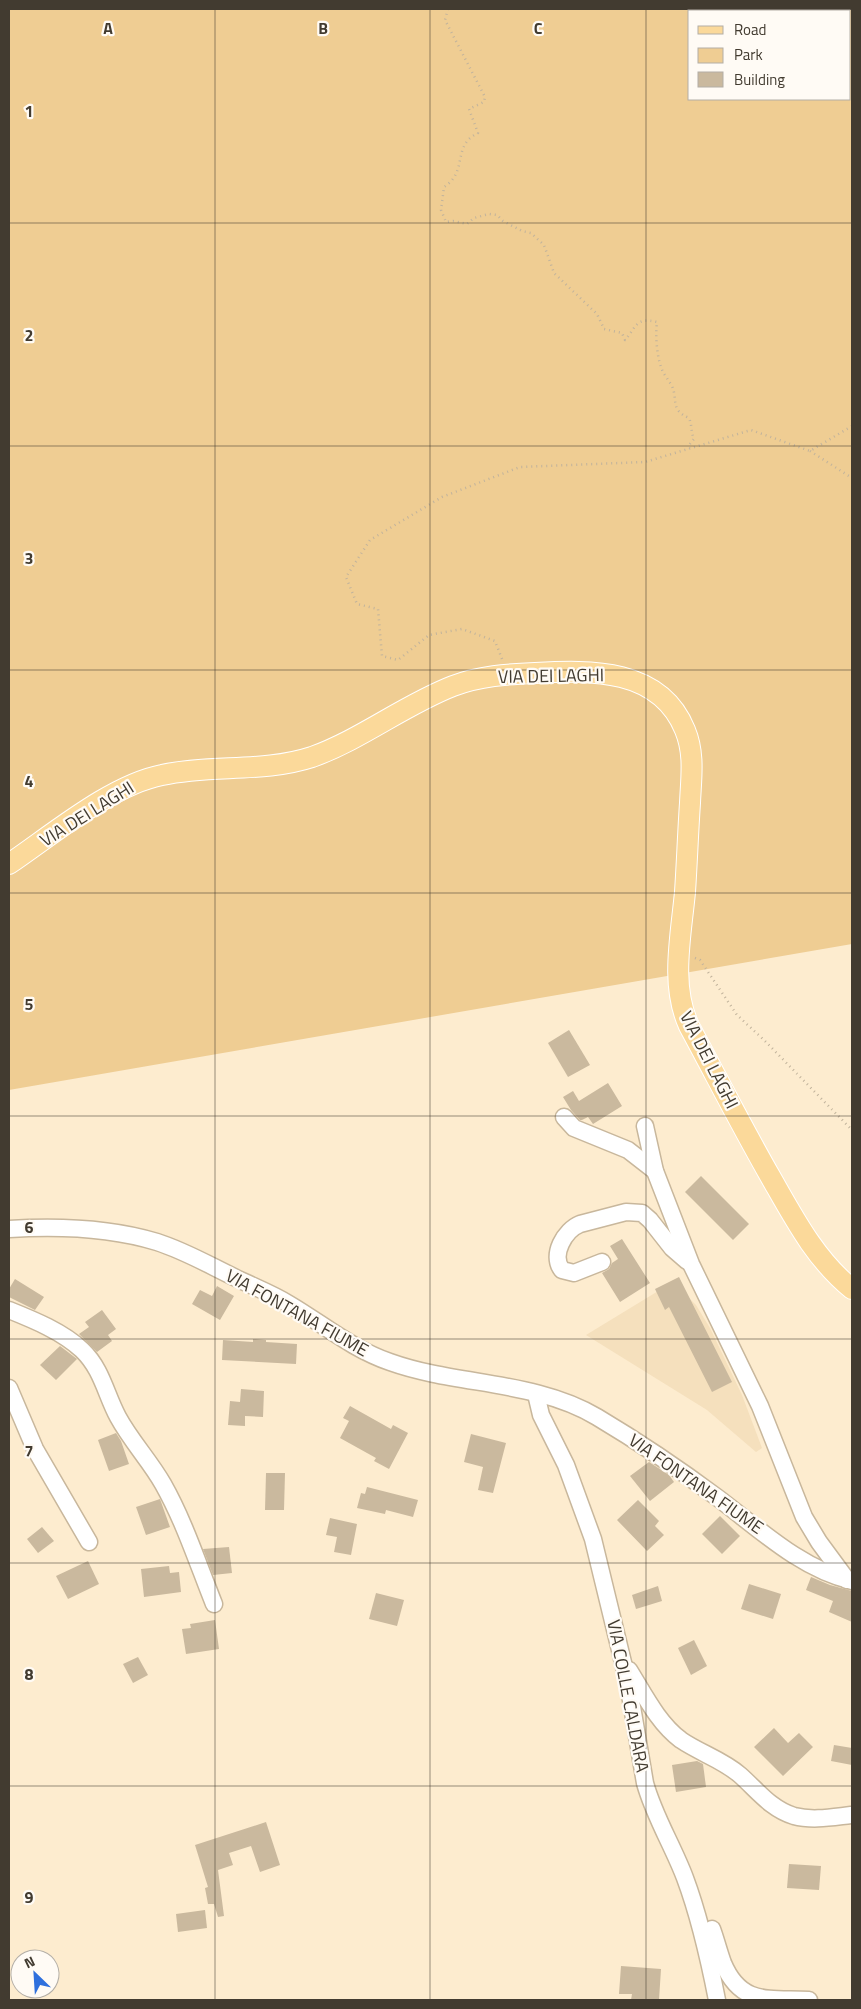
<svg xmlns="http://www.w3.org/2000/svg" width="861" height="2009" viewBox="0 0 861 2009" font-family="'Titillium Web',sans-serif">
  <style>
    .built { fill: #f5e0bd }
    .green { fill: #efcd93; fill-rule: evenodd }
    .building { fill: #cab99e }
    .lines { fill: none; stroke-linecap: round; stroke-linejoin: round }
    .minor-casing { stroke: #c8b79c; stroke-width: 19 }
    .major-casing { stroke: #fff; stroke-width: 22 }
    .path { stroke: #c1b39c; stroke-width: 2.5; stroke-dasharray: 1 4; stroke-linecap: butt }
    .minor { stroke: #fff; stroke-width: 16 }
    .major { stroke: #fbd99a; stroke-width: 20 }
    .grid { fill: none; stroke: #423b30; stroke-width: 1; stroke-opacity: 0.55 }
    .labels { text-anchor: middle; stroke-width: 4.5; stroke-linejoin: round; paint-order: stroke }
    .street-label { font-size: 18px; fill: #423b30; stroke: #fffbf5 }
    .grid-label { font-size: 16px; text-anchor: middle; font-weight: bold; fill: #423b30; stroke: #fffbf5; stroke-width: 4.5; stroke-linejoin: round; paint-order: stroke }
  </style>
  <rect width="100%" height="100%" fill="#fdeccf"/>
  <!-- built -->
  <path class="built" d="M673 1282 696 1305 710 1328 742 1395 762 1448 756 1452 707 1410 586 1335Z"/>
  <!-- green -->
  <path class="green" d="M9 9H852V944L9 1090ZM690 11H850V99H690Z"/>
  <!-- building -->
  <g class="building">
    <path d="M569 1030 590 1065 568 1077 548 1043Z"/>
    <path d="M608 1083 622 1106 593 1124 588 1117 582 1120H580L571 1110 563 1097 573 1091 579 1101Z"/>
    <path d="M701 1176 749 1224 733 1240 685 1192Z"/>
    <path d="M622 1239 650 1283 620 1302 602 1273 609 1269 612 1263 618 1259 610 1246Z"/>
    <path d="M679 1277 732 1382 712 1392 669 1307 665 1310 655 1289Z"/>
    <path d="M15 1279 44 1297 35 1310 9 1297V1289Z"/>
    <path d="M217 1286 234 1296 220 1320 192 1304 200 1290 212 1296Z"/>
    <path d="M102 1310 116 1329 108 1335 112 1341 97 1352 79 1334 89 1327 85 1322Z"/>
    <path d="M253 1339 266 1340V1342L297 1344 296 1364 222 1360 223 1340 253 1342Z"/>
    <path d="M60 1346 77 1359 56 1380 40 1365Z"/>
    <path d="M241 1389 264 1391 263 1417 245 1416V1426L228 1425 230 1401 240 1402Z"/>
    <path d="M350 1406 391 1429 393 1425 408 1433 389 1469 374 1461 376 1458 340 1438 349 1421 343 1418Z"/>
    <path d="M116 1433 121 1441 129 1464 109 1471 98 1440Z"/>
    <path d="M471 1434 506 1443 493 1493 478 1490 483 1467 464 1462Z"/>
    <path d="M649 1462 669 1475 674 1482 650 1501 630 1476Z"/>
    <path d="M266 1473H285L284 1510H265Z"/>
    <path d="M367 1487 418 1500 413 1517 386 1510 385 1514 357 1508 361 1493 365 1494Z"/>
    <path d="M160 1499 170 1527 146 1535 136 1507Z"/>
    <path d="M638 1500 659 1521 655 1526 664 1535 647 1551 617 1520Z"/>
    <path d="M720 1516 740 1536 722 1554 702 1534Z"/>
    <path d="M330 1518 357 1524 351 1555 334 1552 337 1537 326 1535Z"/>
    <path d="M42 1527 54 1541 38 1553 27 1539Z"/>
    <path d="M229 1547 232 1573 213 1575 203 1549Z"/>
    <path d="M88 1561 99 1584 68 1599 56 1576Z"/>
    <path d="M169 1566 170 1573 179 1572 181 1592 144 1597 141 1569Z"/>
    <path d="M811 1577 830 1585 852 1591V1622L829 1612 833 1601 806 1590Z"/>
    <path d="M749 1584 781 1594 773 1619 741 1609Z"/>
    <path d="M658 1586 662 1601 636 1609 632 1595Z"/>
    <path d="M376 1593 404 1600 397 1626 369 1619Z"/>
    <path d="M215 1620 219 1649 186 1654 182 1629 191 1628 190 1624Z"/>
    <path d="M694 1640 707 1666 691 1675 678 1648Z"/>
    <path d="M138 1657 148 1675 133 1683 123 1664Z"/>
    <path d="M774 1728 788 1743 799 1733 813 1747 783 1776 754 1747Z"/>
    <path d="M834 1745 852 1748V1765L831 1761Z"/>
    <path d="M697 1761 703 1764 706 1787 676 1792 672 1765Z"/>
    <path d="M266 1822 280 1865 260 1872 251 1846 229 1853 233 1865 218 1870 224 1916 218 1917 214 1904H208L205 1888 208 1887 195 1845Z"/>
    <path d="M789 1864 821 1866 819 1890 787 1888Z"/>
    <path d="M205 1910 207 1928 178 1932 176 1914Z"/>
    <path d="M621 1966 661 1969 659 2000H631L632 1994H619Z"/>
  </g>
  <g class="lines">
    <defs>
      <g id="minor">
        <path d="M564 1117 574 1128 628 1150 655 1171"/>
        <path d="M645 1126 655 1171 691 1264 760 1406 804 1517 819 1542 847 1580"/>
        <path d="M9 1229C57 1226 111 1228 157 1242 185 1251 209 1265 234 1277 252 1286 271 1293 289 1304 323 1324 352 1349 390 1362 457 1386 535 1380 597 1417 639 1442 679 1469 718 1498 759 1529 801 1569 852 1581"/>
        <path d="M602 1262 574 1273 562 1270C550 1255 565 1230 580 1224L626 1212 642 1213 650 1220 672 1248 687 1261"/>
        <path d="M9 1310C34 1320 63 1332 82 1350 102 1369 106 1395 118 1417 131 1441 150 1461 163 1484 184 1521 198 1564 214 1604"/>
        <path d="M9 1388 35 1449 89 1542"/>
        <path d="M536 1394 541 1415 566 1465 593 1539 628 1683 645 1783C654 1816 673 1846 685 1878 700 1918 709 1959 717 2000"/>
        <path d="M629 1670C644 1694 658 1723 681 1740 700 1753 723 1760 740 1775 758 1791 771 1809 794 1816 813 1821 833 1817 851 1815"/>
        <path d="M712 1929C716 1940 719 1952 723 1963 741 2006 769 1998 809 2000"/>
      </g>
      <path id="major" d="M9 864C52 835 111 785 162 775 212 764 263 773 312 757 362 739 404 705 453 686 479 676 508 674 535 673 591 670 660 668 685 730 695 754 691 778 690 803 688 832 687 862 685 892 681 936 670 985 689 1026 716 1076 742 1127 770 1176 794 1218 815 1259 852 1289"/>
    </defs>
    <!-- minor casing -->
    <use href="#minor" class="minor-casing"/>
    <!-- major casing -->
    <use href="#major" class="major-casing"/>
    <!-- path -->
    <g class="path">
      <path d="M448 9 445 20 485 97 484 102 469 109 478 133C451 146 469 171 444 187L441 210 446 222 453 221 467 224 474 218 489 214 497 215 503 221 522 231 531 233 544 245 554 273 597 314 604 329 622 333 625 340C637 326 636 317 657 322 655 335 657 360 663 372 666 377 669 381 672 386 678 400 670 410 689 418 692 425 691 432 694 439L689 445 690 448"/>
      <path d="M810 451 852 478"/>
      <path d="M502 659 495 641 462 629 429 635 398 660 382 656 378 609 357 604 346 577 370 540 442 497 520 467 645 462 751 430 810 451 852 426"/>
      <path d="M695 958 700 960 737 1015 764 1040 852 1130"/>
    </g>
    <!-- minor -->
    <use href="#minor" class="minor"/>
    <!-- major -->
    <use href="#major" class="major"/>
  </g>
  <!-- grid -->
  <path class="grid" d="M215 9V2000M430 9V2000M646 9V2000M9 223H852M9 446H852M9 670H852M9 893H852M9 1116H852M9 1339H852M9 1563H852M9 1786H852"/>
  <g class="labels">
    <!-- street labels -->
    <g class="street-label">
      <text transform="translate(551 676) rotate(-1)" y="6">VIA DEI LAGHI</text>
      <text transform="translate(87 814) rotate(-32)" y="6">VIA DEI LAGHI</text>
      <text transform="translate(709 1060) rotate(63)" y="6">VIA DEI LAGHI</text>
      <text transform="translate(297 1313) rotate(29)" y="6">VIA FONTANA FIUME</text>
      <text transform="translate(696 1484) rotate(35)" y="6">VIA FONTANA FIUME</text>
      <text transform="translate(628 1696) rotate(79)" y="6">VIA COLLE CALDARA</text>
    </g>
  </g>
  <g class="grid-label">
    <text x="108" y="34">A</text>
    <text x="323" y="34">B</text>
    <text x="538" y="34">C</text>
    <text x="29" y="117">1</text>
    <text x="29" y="341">2</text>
    <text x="29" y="564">3</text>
    <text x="29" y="787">4</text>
    <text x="29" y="1010">5</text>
    <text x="29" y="1233">6</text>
    <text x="29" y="1457">7</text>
    <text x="29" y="1680">8</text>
    <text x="29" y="1903">9</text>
  </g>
  <!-- border -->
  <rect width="861" height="2009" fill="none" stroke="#423b30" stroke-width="20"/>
  <!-- legend -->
  <rect x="688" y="10" width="162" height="90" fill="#fffbf5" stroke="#b3aea6"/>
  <rect x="698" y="26" width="25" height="8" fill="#fbd99a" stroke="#b3aea6"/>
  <text x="734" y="35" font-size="15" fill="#423b30">Road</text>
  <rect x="698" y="48" width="25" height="15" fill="#efcd93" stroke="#b3aea6"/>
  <text x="734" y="60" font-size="15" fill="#423b30">Park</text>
  <rect x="698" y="72" width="25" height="15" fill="#cab99e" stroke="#b3aea6"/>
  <text x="734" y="85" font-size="15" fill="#423b30">Building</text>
  <!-- north arrow -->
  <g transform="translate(35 1974) rotate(335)"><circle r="24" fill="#fffbf5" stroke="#b3aea6"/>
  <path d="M0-4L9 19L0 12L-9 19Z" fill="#2f70dd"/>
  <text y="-8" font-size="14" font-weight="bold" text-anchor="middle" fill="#423b30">N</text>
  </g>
</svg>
